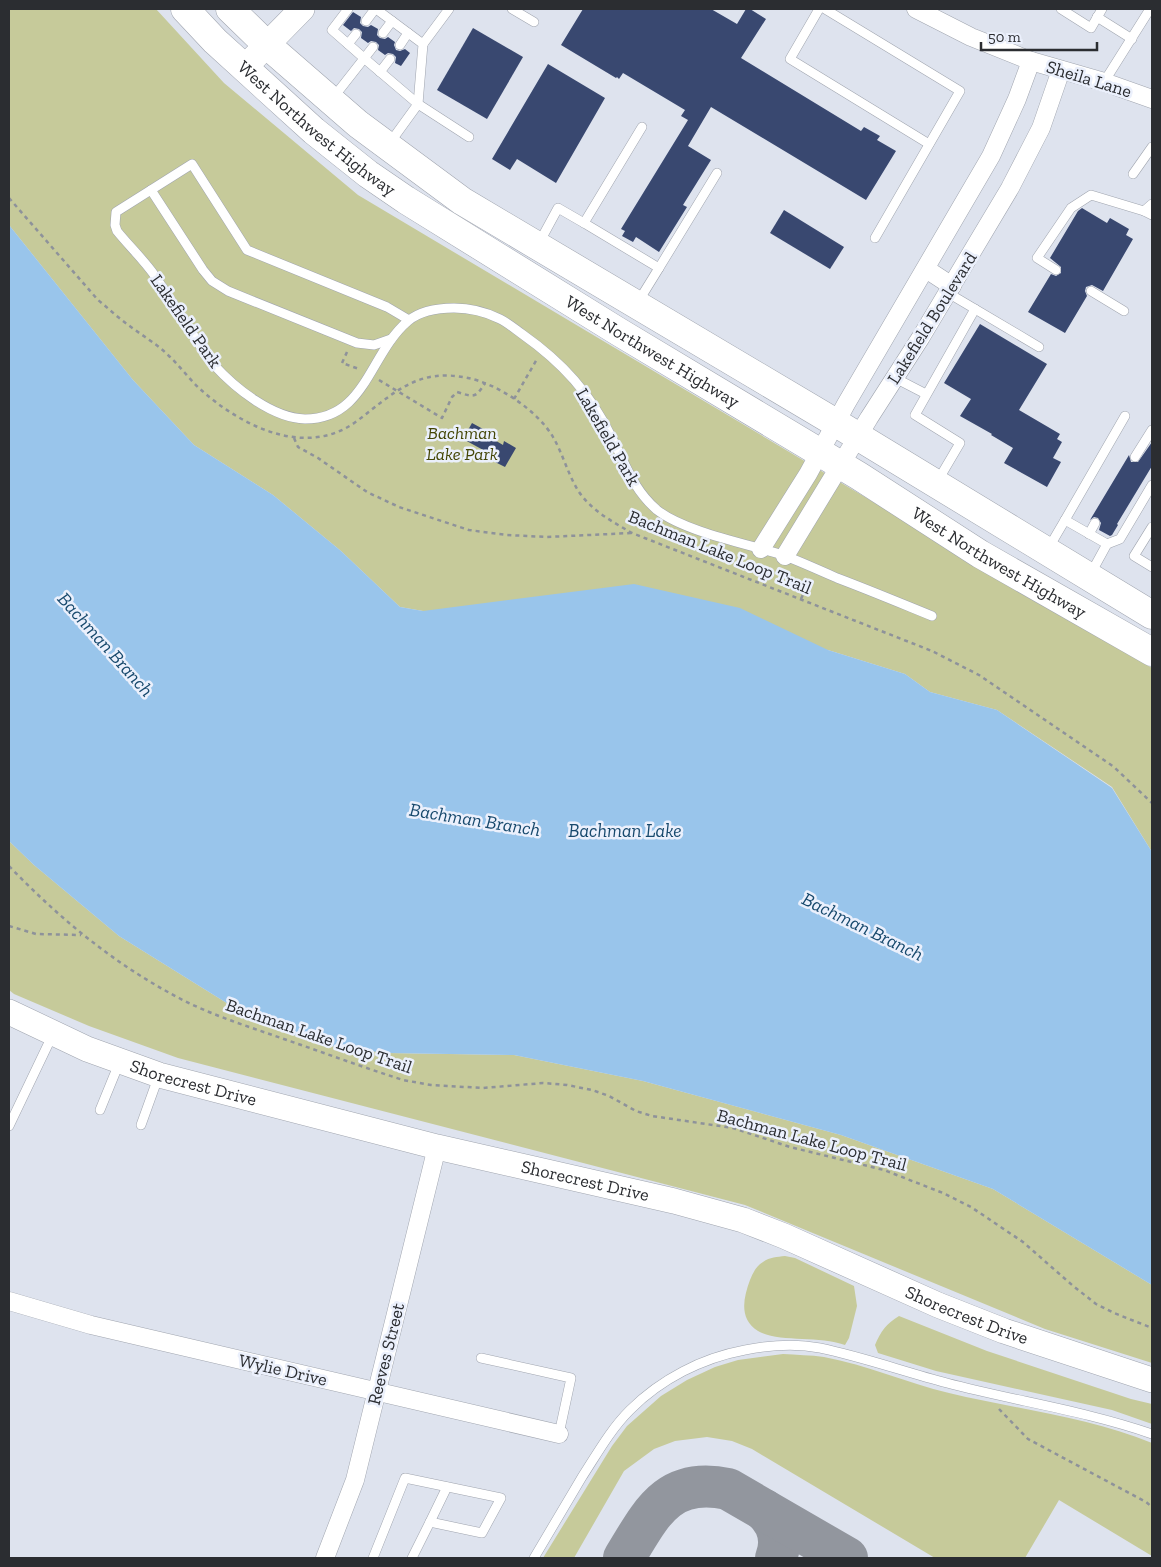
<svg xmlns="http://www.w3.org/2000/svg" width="1161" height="1567" viewBox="0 0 1161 1567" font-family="'Zilla Slab',serif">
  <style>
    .green { fill: #c6ca9a }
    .water { fill: #99c5eb }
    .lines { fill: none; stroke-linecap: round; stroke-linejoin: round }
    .taxiway { stroke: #92969e; stroke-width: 42 }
    .building { fill: #394870 }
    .lane-casing { stroke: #a0a5af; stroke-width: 10 }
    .street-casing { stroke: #a0a5af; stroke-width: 19 }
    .secondary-casing { stroke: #a0a5af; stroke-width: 26 }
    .primary-casing { stroke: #a0a5af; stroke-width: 29 }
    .path { stroke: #8e929a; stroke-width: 2.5; stroke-dasharray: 4 4; stroke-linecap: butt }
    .lane { stroke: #fff; stroke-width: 9 }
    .street { stroke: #fff; stroke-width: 18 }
    .secondary { stroke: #fff; stroke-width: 25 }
    .primary { stroke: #fff; stroke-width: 28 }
    .labels { text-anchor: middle; stroke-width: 5; stroke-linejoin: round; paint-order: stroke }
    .street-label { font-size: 18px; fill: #2b2d31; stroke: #ebf0fc }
    .park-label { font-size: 18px; font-style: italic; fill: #444606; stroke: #ebf0fc }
    .water-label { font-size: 19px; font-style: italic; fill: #17496d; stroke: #ebf0fc }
  </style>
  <rect width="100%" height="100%" fill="#dee3ee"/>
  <!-- green -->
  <g class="green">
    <path d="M9 9H156L224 83 358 195 1152 668V852L1112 787 997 710 930 692 905 674 828 650 423 611 400 607 341 551 273 495 194 445 133 380 9 225Z"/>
    <path d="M9 841 34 865 119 936 238 1010 286 1033 388 1053 514 1055 643 1081 841 1135 993 1189 1152 1285V1363L1045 1329 745 1205 178 1058 89 1026 14 994 9 990Z"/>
    <path d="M785 1256 795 1258 854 1286 857 1306 849 1338 845 1345C818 1335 779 1343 758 1331 739 1319 743 1299 750 1280 753 1273 756 1266 763 1262 770 1257 777 1257 785 1256Z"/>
    <path d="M899 1316 987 1351 1131 1399 1152 1404V1424L1112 1410 936 1371 878 1353 875 1345C881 1331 886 1324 899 1316Z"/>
    <path d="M783 1354C796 1355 811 1355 824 1357 867 1365 907 1383 949 1393 1016 1409 1088 1417 1152 1443V1556L1059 1500 1025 1558H935L752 1449 732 1441 707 1437 675 1441 654 1449 624 1471 574 1558H543L612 1446 627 1426 661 1396 687 1380 715 1367 738 1360Z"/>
  </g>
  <!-- water -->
  <path class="water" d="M9 225 133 380 194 445 273 495 341 551 400 607 423 611 634 584 740 608 828 650 905 674 930 692 997 710 1112 788 1152 852V1285L993 1189 841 1135 643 1081 514 1055 388 1053 339 1048 286 1033 238 1010 119 936 34 865 9 841Z"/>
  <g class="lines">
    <!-- taxiway -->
    <g class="taxiway">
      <path d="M764 1510C778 1523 783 1540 776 1558"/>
      <path d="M624 1558C651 1514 667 1476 728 1489L847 1558"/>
    </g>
  </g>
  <!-- building -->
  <g class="building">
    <path d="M583 9H711L737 24 746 9H750L766 19 741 58 861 131 864 127 880 136 877 140 896 151 866 200 711 107 688 146 711 160 683 205 687 207 659 252 636 237 633 242 622 236 625 231 621 229 688 120 681 116 685 110 623 73 619 79 617 77 616 78 561 45Z"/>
    <path d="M353 12 361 17 360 23 363 26 368 27 371 25 378 29 377 35 380 38 385 39 388 37 395 42 394 45 396 50 400 51 405 49 410 53 401 66 395 63 396 57 393 54 388 53 385 55 378 50 379 45 376 42 371 41 368 43 361 38 362 32 359 29 354 28 351 31 343 25Z"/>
    <path d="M473 28 523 57 487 119 437 90Z"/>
    <path d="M548 64 605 98 556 183 517 159 510 170 492 159Z"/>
    <path d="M1082 208 1107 223 1110 218 1129 229 1126 235 1133 239 1103 291 1092 285 1086 287 1085 291 1087 296 1065 333 1028 312 1051 274 1056 276 1061 273V267L1050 258 1078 211Z"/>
    <path d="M784 210 844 247 830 269 770 233Z"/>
    <path d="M980 324 1047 364 1019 410 1060 434 1057 439 1062 442 1053 458 1061 462 1047 487 1004 463 1013 448 991 435 992 434 960 416 971 399 944 383Z"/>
    <path d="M472 423 483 429 481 432 503 445 504 441 516 448 505 467 493 461 496 457 463 439Z"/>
    <path d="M1152 442V466L1117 524 1118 525 1112 535 1110 536 1099 530 1101 523 1098 518 1094 517 1090 520 1129 455 1131 462H1138Z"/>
  </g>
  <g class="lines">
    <defs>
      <g id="lane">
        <path d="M348 9 332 30 365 59 418 104 469 137"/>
        <path d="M376 9 423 44 418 104 389 144"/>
        <path d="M512 9 534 22"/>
        <path d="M819 9 790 59 929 144"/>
        <path d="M825 9 960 91 875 238"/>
        <path d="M1061 9 1091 28 1102 9"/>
        <path d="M1097 17 1132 39"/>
        <path d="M366 21 375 9"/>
        <path d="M383 33 392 21"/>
        <path d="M348 44 356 34"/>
        <path d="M423 44 449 9"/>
        <path d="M400 45 408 33"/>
        <path d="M380 72 390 59"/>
        <path d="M1104 82 1150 9"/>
        <path d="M333 98 373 47"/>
        <path d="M642 127 584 223 659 268 717 173"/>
        <path d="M1133 174 1152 147"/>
        <path d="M151 190 203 270 212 281 228 291 357 343 374 345 391 339"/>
        <path d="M1144 211 1152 204"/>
        <path d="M539 243 558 208 584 223"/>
        <path d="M1056 270 1037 258 1071 208 1091 195 1144 211 1152 215"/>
        <path d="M1091 291 1124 311"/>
        <path d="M638 302 659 268"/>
        <path d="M975 309 1039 347"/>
        <path d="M409 320 387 307 247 250 192 164 116 212 115 225 117 231C129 246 144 260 155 276 169 297 182 318 196 339 202 348 207 358 214 365 235 388 272 418 305 419 366 419 369 354 408 321 420 311 438 308 454 308 470 308 486 312 500 319 508 323 515 329 522 334 563 363 590 393 612 438 626 465 633 489 657 510 685 532 748 544 783 555 801 562 819 570 837 578 869 590 900 603 932 616"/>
        <path d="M895 378 926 394"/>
        <path d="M1135 457 1152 430"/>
        <path d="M937 482 960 443 915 415 975 309 948 293"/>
        <path d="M1065 520 1125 416"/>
        <path d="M1152 527 1134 556 1152 567"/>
        <path d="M1089 534 1095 523"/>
        <path d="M1107 544 1120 539 1152 485"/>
        <path d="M1048 549 1065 520 1107 544 1090 575"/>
        <path d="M100 1110 120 1061"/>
        <path d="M141 1125 159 1075"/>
        <path d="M9 1126 53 1034"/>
        <path d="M481 1358 571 1378 559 1434"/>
        <path d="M430 1522 447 1487"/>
        <path d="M373 1558 405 1478 501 1498 482 1533 430 1522 412 1558"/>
        <path d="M534 1558C550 1531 566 1504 582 1477 597 1454 610 1430 630 1410 661 1379 702 1358 745 1350 770 1345 795 1343 820 1348 863 1357 905 1372 947 1383 1015 1401 1086 1411 1152 1434"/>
      </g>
      <g id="street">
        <path d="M916 9 971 37 1031 61 1104 82 1152 99"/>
        <path d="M926 269 952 286"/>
        <path d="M761 549 808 474 846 404 991 156 1017 99 1031 61"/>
        <path d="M785 556 869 418 921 337 1010 188 1041 128 1061 70"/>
        <path d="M9 1301 91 1325 559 1434"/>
        <path d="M325 1558 355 1480 437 1147"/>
      </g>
      <g id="secondary">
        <path d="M244 68 302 9"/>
        <path id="s1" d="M9 1012 87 1049 159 1075 437 1147 674 1201 743 1220 784 1236 938 1305 1004 1331 1152 1380"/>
      </g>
      <g id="primary">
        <path id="s2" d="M185 9 215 41 314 131 368 174 406 200 619 332 859 476 980 554 1152 652"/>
        <path d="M230 9 267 45 358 124 462 201 836 423 1152 615"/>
      </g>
    </defs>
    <!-- lane casing -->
    <use href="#lane" class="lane-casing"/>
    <!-- street casing -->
    <use href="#street" class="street-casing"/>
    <!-- secondary casing -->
    <use href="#secondary" class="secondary-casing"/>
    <!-- primary casing -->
    <use href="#primary" class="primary-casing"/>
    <!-- path -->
    <g class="path">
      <path d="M9 198 98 300C108 308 117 317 127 324 141 335 156 343 169 356 180 366 189 379 200 389 241 426 306 459 357 421 393 394 417 367 468 378 498 384 538 411 553 437 563 454 568 475 579 492 592 511 613 522 632 533L932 651 979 675 1114 767 1152 803"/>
      <path d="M347 352 342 363 359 369"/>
      <path d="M379 380 442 418 452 397 457 392C474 397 475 399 485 383"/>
      <path d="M514 399 537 359"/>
      <path d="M294 438 298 447 318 458 367 492 399 507 469 530 507 535 547 537 631 533"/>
      <path d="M801 599 810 579"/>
      <path d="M9 866C59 918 114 964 179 998 211 1015 247 1026 281 1038 322 1052 362 1067 403 1080L431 1085 483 1088 543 1083 567 1085 592 1090 609 1096 636 1111 652 1116 733 1128 790 1147 884 1170 943 1193 971 1207 1023 1242 1072 1285 1096 1304 1114 1313 1152 1328"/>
      <path d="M9 926 36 934 81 935"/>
      <path d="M999 1409 1028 1439 1146 1502 1152 1507"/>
    </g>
    <!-- lane -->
    <use href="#lane" class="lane"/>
    <!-- street -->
    <use href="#street" class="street"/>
    <!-- secondary -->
    <use href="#secondary" class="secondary"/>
    <!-- primary -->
    <use href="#primary" class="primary"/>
  </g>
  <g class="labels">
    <!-- street labels -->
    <g class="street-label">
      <text transform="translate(1089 79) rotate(17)" y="6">Sheila Lane</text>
      <text dy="6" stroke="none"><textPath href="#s2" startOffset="178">West Northwest Highway</textPath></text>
      <text transform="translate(932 318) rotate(-58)" y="6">Lakefield Boulevard</text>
      <text transform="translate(186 321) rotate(55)" y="6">Lakefield Park</text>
      <text dy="6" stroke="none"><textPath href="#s2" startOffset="582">West Northwest Highway</textPath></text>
      <text transform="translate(608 437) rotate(60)" y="6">Lakefield Park</text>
      <text transform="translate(720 552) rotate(22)" y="6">Bachman Lake Loop Trail</text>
      <text dy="6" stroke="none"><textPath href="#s2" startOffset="988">West Northwest Highway</textPath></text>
      <text transform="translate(319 1036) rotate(19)" y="6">Bachman Lake Loop Trail</text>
      <text dy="6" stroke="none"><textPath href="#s1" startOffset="198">Shorecrest Drive</textPath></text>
      <text transform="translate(812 1140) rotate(15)" y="6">Bachman Lake Loop Trail</text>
      <text dy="6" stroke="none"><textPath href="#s1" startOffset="602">Shorecrest Drive</textPath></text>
      <text dy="6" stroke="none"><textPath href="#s1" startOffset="1008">Shorecrest Drive</textPath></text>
      <text transform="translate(386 1354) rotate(-76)" y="6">Reeves Street</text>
      <text transform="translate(283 1370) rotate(13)" y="6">Wylie Drive</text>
    </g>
    <!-- park labels -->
    <g class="park-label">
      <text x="462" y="439">Bachman<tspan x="462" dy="21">Lake Park</tspan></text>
    </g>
    <!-- water labels -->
    <g class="water-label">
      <text transform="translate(106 644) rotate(48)" y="7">Bachman Branch</text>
      <text transform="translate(475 819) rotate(9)" y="7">Bachman Branch</text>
      <text x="625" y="837">Bachman Lake</text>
      <text transform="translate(863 926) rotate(26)" y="7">Bachman Branch</text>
    </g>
  </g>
  <!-- border -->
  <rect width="1161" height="1567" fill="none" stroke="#2b2d31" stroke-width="20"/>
  <!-- scale -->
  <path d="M981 42v8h116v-8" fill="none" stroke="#2b2d31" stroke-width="2.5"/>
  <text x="988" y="42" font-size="15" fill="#2b2d31" stroke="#ebf0fc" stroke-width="4" paint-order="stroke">50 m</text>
</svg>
